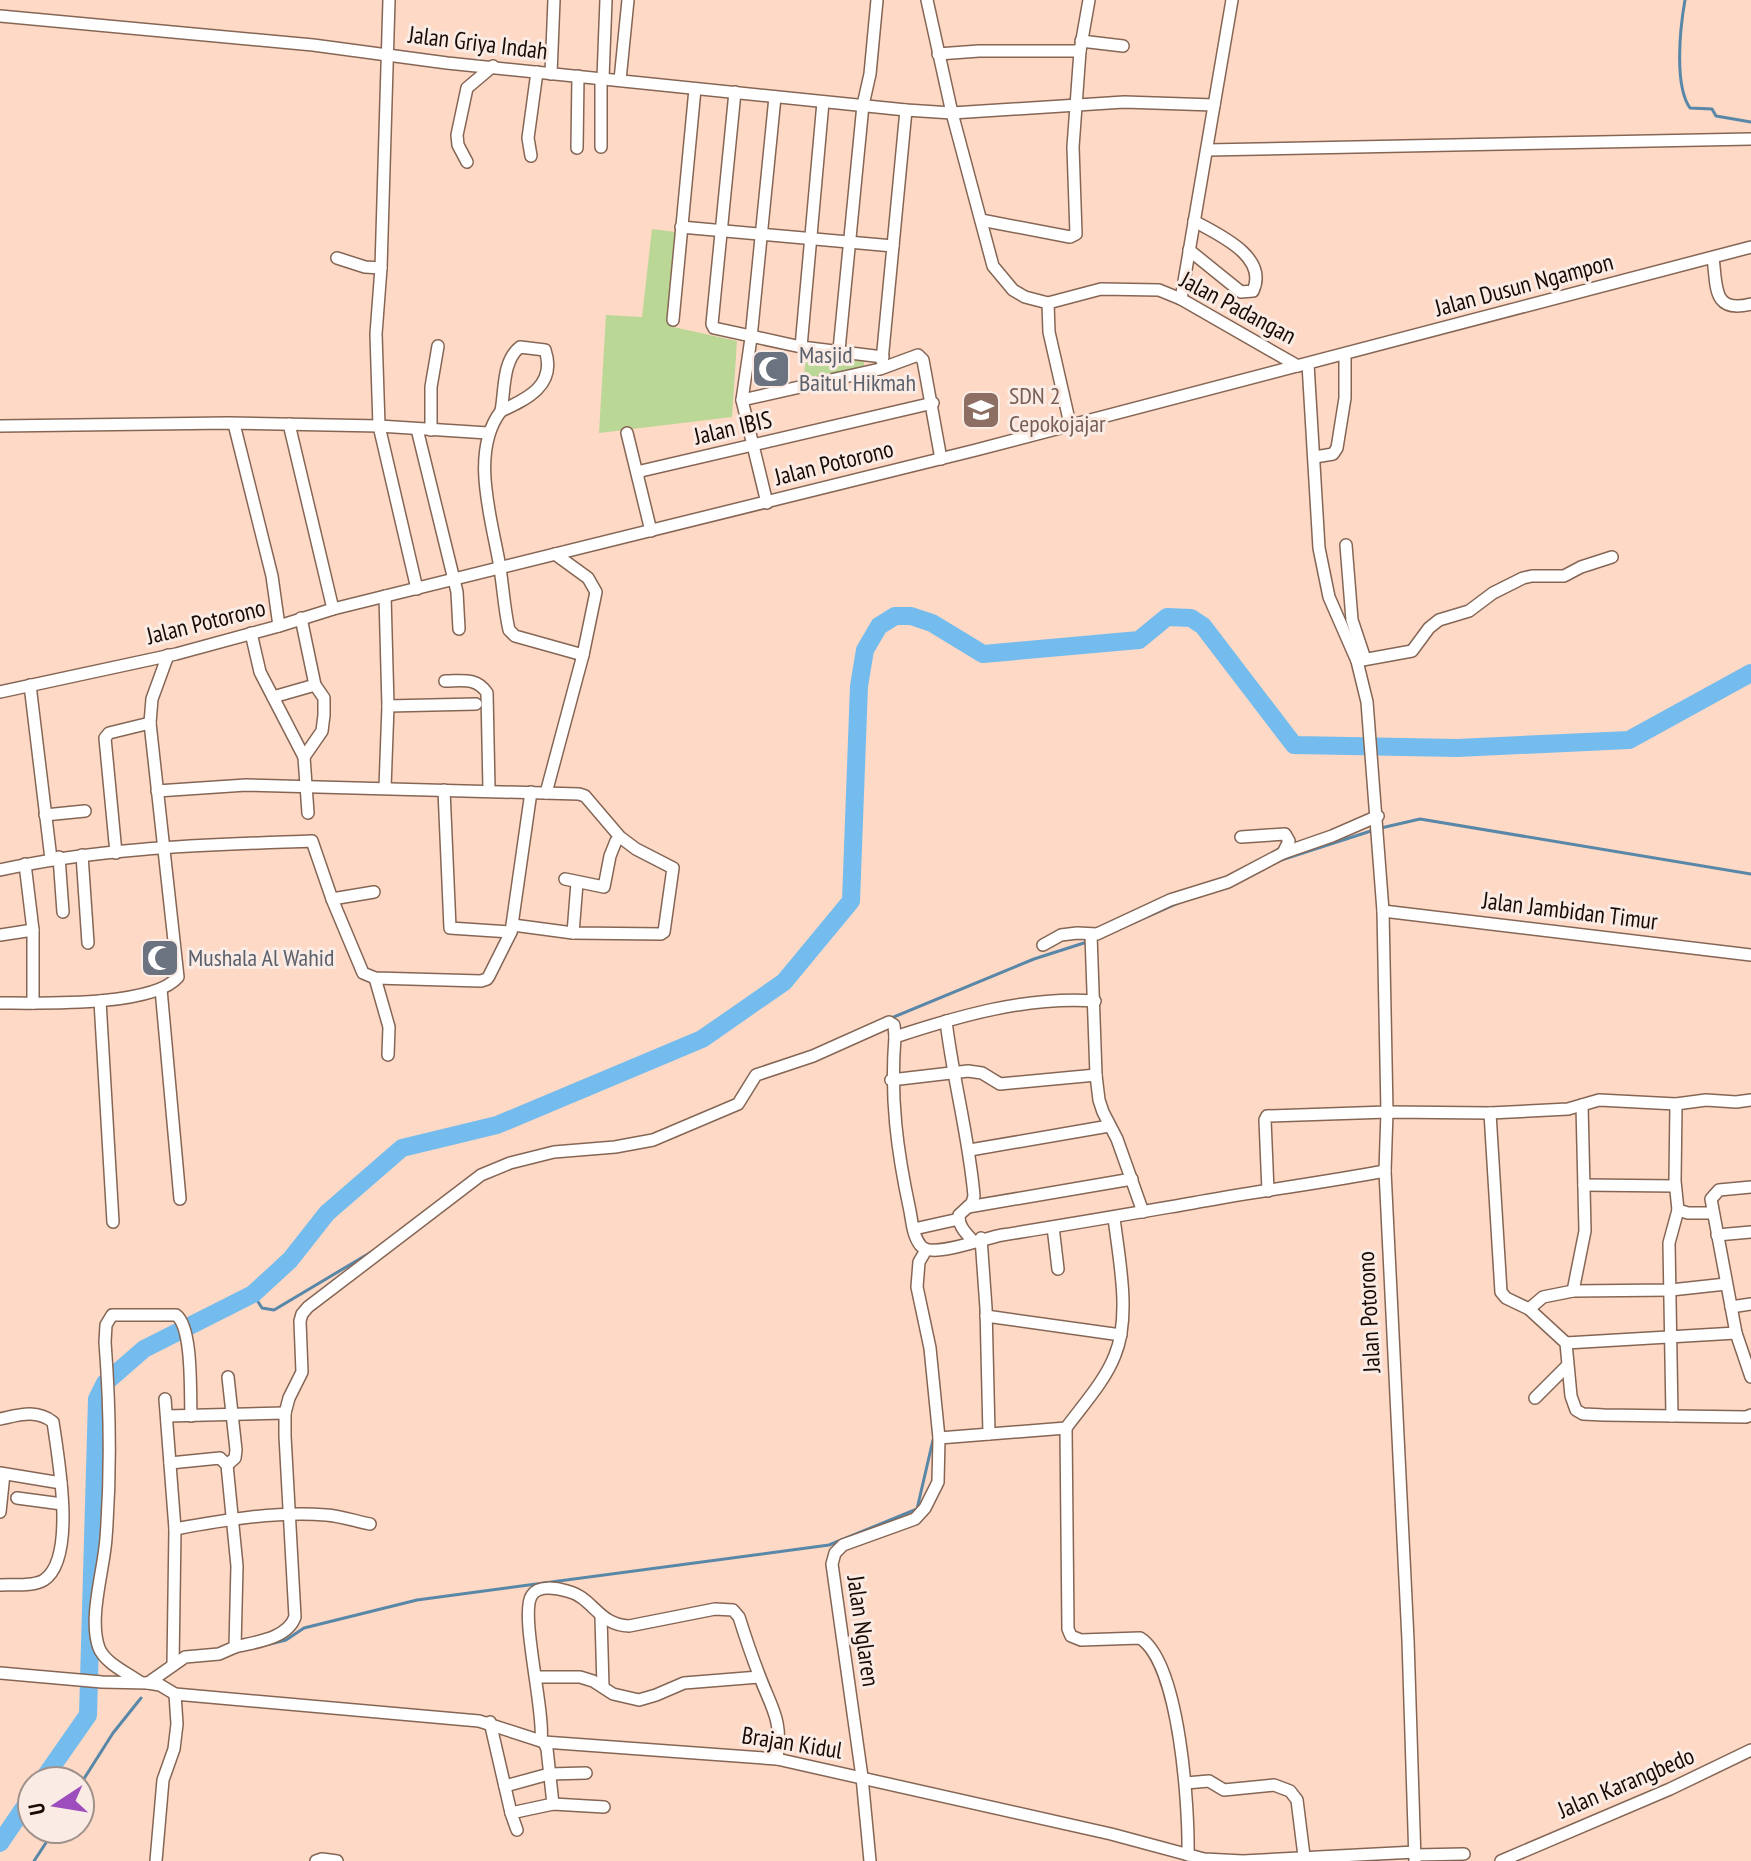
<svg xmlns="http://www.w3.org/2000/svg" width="1751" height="1861" viewBox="0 0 1751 1861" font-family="'PT Sans Narrow',sans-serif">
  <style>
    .green { fill: #bbd796 }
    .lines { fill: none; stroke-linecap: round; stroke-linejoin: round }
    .stream { stroke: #5887a8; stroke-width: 3 }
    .river { stroke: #74bcee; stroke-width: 18 }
    .minor-casing { stroke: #856655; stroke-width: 14 }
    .minor { stroke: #fff; stroke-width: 11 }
    .labels { text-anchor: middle; stroke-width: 6; stroke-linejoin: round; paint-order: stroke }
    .street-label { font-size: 24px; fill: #160b05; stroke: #faebe4 }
    .worship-label { font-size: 24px; fill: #5b616d; stroke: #faebe4; text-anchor: start }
    .education-label { font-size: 24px; fill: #785e54; stroke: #faebe4; text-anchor: start }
  </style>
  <rect width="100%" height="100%" fill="#fdd9c6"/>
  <!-- green -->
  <g class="green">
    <path d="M652 229 676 232 669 326 737 341 732 417 599 433 606 315 642 317Z"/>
    <path d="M807 351 864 357V370L803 380Z"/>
  </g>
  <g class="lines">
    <!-- stream -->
    <g class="stream">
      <path d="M1685 0C1680 28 1674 85 1690 108L1712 109 1716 116 1751 122"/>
      <path d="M1381 828 1420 819 1751 874"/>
      <path d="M1278 861 1374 830"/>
      <path d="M1131 924 1183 901"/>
      <path d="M889 1019 1034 959 1087 942"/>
      <path d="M253 1294 262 1308 274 1310 373 1251"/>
      <path d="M266 1645 286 1640 304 1628 417 1600 829 1545 917 1509 933 1440"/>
      <path d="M80 1785 113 1733 141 1698"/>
      <path d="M34 1861 55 1829"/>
    </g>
    <!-- river -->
    <g class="river">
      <path d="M42 1781 88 1715 97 1399 105 1383 144 1349 253 1294 290 1260 327 1213 402 1148 497 1125 702 1039 784 982 851 901 859 686 865 650 879 626 895 616H911L932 623 983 654 1139 640 1167 617 1191 618 1203 626 1294 745 1457 748 1629 740 1751 673"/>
      <path d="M0 1843 32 1796"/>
    </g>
    <defs>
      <g id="minor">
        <path d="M389 0 381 268 376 334 379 426 417 589"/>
        <path d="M927 0 952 113 993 266 1013 290 1025 297 1048 303 1101 289 1159 290 1181 299 1298 366"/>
        <path d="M0 16 313 45 447 63 906 110 952 113 1124 102 1214 105"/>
        <path d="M1081 41 1123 46"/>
        <path d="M938 54 979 51H1080"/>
        <path d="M551 74 554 0"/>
        <path d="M601 78V147"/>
        <path d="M603 78 606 0"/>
        <path d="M620 80 628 0"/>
        <path d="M735 92 712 324 714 328 801 347 883 357"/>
        <path d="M577 148 578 76"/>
        <path d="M1207 150 1751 139"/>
        <path d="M531 156 528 138 537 72"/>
        <path d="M467 162 458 145 457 135 467 88 493 66"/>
        <path d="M981 220 1070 237 1076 234 1073 147 1080 51 1089 0"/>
        <path d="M681 227 893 246"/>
        <path d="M1189 250 1241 292 1253 291C1269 256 1217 234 1194 221"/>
        <path d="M337 258 365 267 381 268"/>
        <path d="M1713 258C1717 286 1712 314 1751 304"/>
        <path d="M1181 299 1232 0"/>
        <path d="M1048 303 1049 332 1070 424"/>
        <path d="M673 320 695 89"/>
        <path d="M520 347 545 350C557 385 527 399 501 411 505 391 502 361 520 347Z"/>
        <path d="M801 347 823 102"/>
        <path d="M839 350 863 105 870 74 877 0"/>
        <path d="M882 361 906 110"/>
        <path d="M1308 364 1319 548 1329 597 1357 661 1367 702 1383 911 1387 1112 1385 1171 1408 1640 1415 1861"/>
        <path d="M742 400 880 369 918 355 923 360 941 459"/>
        <path d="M501 411C470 451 491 517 499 562 503 585 504 608 509 630L515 636 583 655"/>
        <path d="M234 424 272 576 279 626"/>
        <path d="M289 424 333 609"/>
        <path d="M0 426 228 423 379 426 488 433"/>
        <path d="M417 429 457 592 459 629"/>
        <path d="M431 430V387L438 346"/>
        <path d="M627 433 651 531"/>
        <path d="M1315 457 1333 454 1337 448 1345 398V354"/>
        <path d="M638 474 641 471 933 403"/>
        <path d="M767 503 742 400 751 338 775 97"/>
        <path d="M1346 545 1352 620 1365 659"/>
        <path d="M385 596 388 706 385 788"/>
        <path d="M301 618 315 685 324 698V715L322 731 304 757"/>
        <path d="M251 633 260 672 304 757 308 813"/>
        <path d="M1357 661 1412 651 1429 628 1439 620 1469 611 1493 593 1523 578 1532 576H1564L1581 567 1612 557"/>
        <path d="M445 681C462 681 477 677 487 693L489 789"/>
        <path d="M30 685 51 859"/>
        <path d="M0 692 176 654 279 626 333 609 976 450 1751 247"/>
        <path d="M273 697 315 685"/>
        <path d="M388 706 476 704"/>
        <path d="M444 790 450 928 511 932"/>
        <path d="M157 791 246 785 579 794 585 796 620 837 636 849 673 868 664 932 661 934 573 933 513 925"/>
        <path d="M546 793 583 655 596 592 588 578 555 554"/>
        <path d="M45 815 85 811"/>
        <path d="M1241 837 1285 834 1289 841 1283 853"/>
        <path d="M116 853 105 738 109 733 150 723"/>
        <path d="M82 855 88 943"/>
        <path d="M59 857 63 912"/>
        <path d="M25 864 33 930V1003"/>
        <path d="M0 870C102 847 207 845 312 841L332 899 363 973 375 978 481 981 487 979 489 976 511 932 531 792"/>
        <path d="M565 879 604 887 610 856 616 841"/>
        <path d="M332 899 374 892"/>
        <path d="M1383 911 1751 955"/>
        <path d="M573 933 577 883"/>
        <path d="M0 935 33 930"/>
        <path d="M1091 935 1096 1075 1099 1100 1103 1112 1117 1139 1143 1212"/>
        <path d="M1043 945 1061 935 1077 933 1097 934 1170 900 1228 882 1283 853 1332 836 1378 816"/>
        <path d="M375 978 389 1027 388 1055"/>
        <path d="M161 989 180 1199"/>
        <path d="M100 1001 113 1222"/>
        <path d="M1095 1001C1027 996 959 1016 895 1037 890 1098 897 1151 910 1211 912 1222 913 1237 921 1246 932 1259 984 1238 1002 1235 1066 1225 1129 1214 1193 1203 1257 1191 1321 1183 1385 1171"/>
        <path d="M0 1003C39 1003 153 1007 178 977L150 723 152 699 168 655"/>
        <path d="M946 1021C953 1080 969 1137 974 1196L972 1203 959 1215C958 1226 966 1233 973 1241"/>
        <path d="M891 1080 968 1071 982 1073 1000 1084 1096 1075"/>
        <path d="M1490 1113 1501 1292 1506 1298 1529 1309 1566 1343 1571 1396 1576 1410 1583 1414 1604 1415 1746 1417 1751 1415"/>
        <path d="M970 1150 1109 1126"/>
        <path d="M1584 1185 1675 1186"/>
        <path d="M1751 1187 1719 1190 1711 1199 1736 1333 1751 1377"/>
        <path d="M1268 1191 1265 1120 1267 1116 1387 1112 1490 1113 1568 1109 1599 1100 1676 1104 1706 1100 1736 1102 1751 1100"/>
        <path d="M968 1207 1132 1179"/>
        <path d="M1678 1210 1688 1213H1712"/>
        <path d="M1053 1227 1058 1269"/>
        <path d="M914 1229 959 1219"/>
        <path d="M1717 1235 1751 1232"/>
        <path d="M981 1238 986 1308 989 1434"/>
        <path d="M926 1250 919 1262 917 1287 930 1348 939 1438"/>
        <path d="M1573 1291 1585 1231 1582 1105"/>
        <path d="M1731 1307 1751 1304"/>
        <path d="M1529 1309 1543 1297 1573 1291 1671 1290 1726 1284"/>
        <path d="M986 1316 1121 1335"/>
        <path d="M1566 1343 1736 1333"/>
        <path d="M1535 1398 1567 1366"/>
        <path d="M165 1399 175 1529 173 1665"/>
        <path d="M167 1416 285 1413"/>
        <path d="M1672 1416 1669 1243 1678 1210 1675 1181 1676 1104"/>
        <path d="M0 1419C19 1415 36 1409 53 1422 58 1457 77 1558 44 1580 33 1587 12 1584 0 1585"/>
        <path d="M1066 1428 1068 1629 1071 1636 1081 1640 1140 1638C1180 1663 1189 1809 1188 1855"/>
        <path d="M227 1465 235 1458 236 1450 228 1377"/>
        <path d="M0 1473 61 1483"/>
        <path d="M17 1498 62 1504"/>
        <path d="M0 1512 4 1474"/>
        <path d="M175 1529C223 1520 277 1511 326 1515 341 1516 355 1521 370 1524"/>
        <path d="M601 1617 603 1687"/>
        <path d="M235 1647C255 1642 287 1639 295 1617L285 1436V1413L289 1398 302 1372 300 1321 302 1314 308 1307 481 1175 510 1163 554 1152 615 1147 653 1140 738 1104 756 1075 813 1056 889 1022 894 1025 895 1037"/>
        <path d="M0 1673 102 1682 148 1683 160 1685 175 1694 479 1721 544 1742 777 1759 1111 1834 1204 1859 1243 1861 1415 1852"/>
        <path d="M537 1677H580L593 1681 613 1694 639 1700 656 1695 684 1683 759 1677"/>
        <path d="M140 1682C127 1673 105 1663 99 1648 88 1618 104 1570 106 1538 111 1473 110 1407 105 1342L106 1325 112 1315H176C193 1327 190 1394 191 1416"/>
        <path d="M148 1683 185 1657 219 1654 235 1647 237 1566 227 1465 220 1458 170 1463"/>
        <path d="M490 1722 511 1813 517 1830"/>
        <path d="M541 1741C545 1711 519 1612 532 1595 538 1585 557 1588 567 1591 593 1597 598 1625 629 1626L715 1609 733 1610 739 1617C745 1636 751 1654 758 1672 771 1708 783 1718 777 1759"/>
        <path d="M544 1742 547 1749 553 1804"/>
        <path d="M1186 1783 1209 1781 1224 1790 1274 1785 1290 1791 1297 1800 1304 1856"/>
        <path d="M505 1786 549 1774 586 1773"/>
        <path d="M511 1813 553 1804 604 1807"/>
        <path d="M1415 1855 1464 1854"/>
        <path d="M156 1861 163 1780 174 1749 177 1724 175 1694"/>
        <path d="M316 1861 322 1859 337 1861"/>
        <path d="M870 1861 862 1777 832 1564 835 1553 843 1545 915 1519 925 1508 938 1482 939 1438 1066 1428C1083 1405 1105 1381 1115 1355 1131 1316 1119 1259 1114 1218"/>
        <path d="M1501 1861 1670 1789 1751 1750"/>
      </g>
    </defs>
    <!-- minor casing -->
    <use href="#minor" class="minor-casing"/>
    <!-- minor -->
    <use href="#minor" class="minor"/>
  </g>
  <!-- icons -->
  <defs>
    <symbol id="mosque-square" viewBox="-11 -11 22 22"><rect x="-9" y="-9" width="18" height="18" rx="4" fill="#6b7280" stroke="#faebe4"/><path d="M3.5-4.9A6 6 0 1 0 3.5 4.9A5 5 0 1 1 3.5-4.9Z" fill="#fff"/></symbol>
    <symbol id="school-square" viewBox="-11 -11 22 22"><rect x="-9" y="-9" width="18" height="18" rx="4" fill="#8d6e63" stroke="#faebe4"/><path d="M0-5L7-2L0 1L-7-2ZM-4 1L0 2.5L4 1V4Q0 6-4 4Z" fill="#fff"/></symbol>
  </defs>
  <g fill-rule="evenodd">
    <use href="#mosque-square" x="749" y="347" width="44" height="44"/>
    <use href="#school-square" x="959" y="388" width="44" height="44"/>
    <use href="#mosque-square" x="138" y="936" width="44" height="44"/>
  </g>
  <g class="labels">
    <!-- street labels -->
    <g class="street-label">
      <text transform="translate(478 43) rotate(7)" y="8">Jalan Griya Indah</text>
      <text transform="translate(1524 285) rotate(-15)" y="8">Jalan Dusun Ngampon</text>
      <text transform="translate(1238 308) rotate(28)" y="8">Jalan Padangan</text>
      <text transform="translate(733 428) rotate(-13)" y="8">Jalan IBIS</text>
      <text transform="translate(834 463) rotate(-14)" y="8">Jalan Potorono</text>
      <text transform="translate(206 622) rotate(-14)" y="8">Jalan Potorono</text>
      <text transform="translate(1570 911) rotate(7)" y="8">Jalan Jambidan Timur</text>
      <text transform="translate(1369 1312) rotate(-93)" y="8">Jalan Potorono</text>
      <text transform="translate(863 1631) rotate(82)" y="8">Jalan Nglaren</text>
      <text transform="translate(792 1743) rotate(9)" y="8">Brajan Kidul</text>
      <text transform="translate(1626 1783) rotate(-23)" y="8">Jalan Karangbedo</text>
    </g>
    <!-- worship labels -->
    <g class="worship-label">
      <text x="799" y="363">Masjid<tspan x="799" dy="28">Baitul Hikmah</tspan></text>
      <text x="188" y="966">Mushala Al Wahid</text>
    </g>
    <!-- education labels -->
    <g class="education-label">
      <text x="1009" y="404">SDN 2<tspan x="1009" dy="28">Cepokojajar</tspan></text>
    </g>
  </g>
  <!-- north arrow -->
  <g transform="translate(56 1805) rotate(258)"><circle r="38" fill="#faebe4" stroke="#9f918b" stroke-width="2"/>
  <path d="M0-6L14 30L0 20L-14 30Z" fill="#9e4dbd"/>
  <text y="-12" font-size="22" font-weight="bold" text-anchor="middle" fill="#160b05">U</text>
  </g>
</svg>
